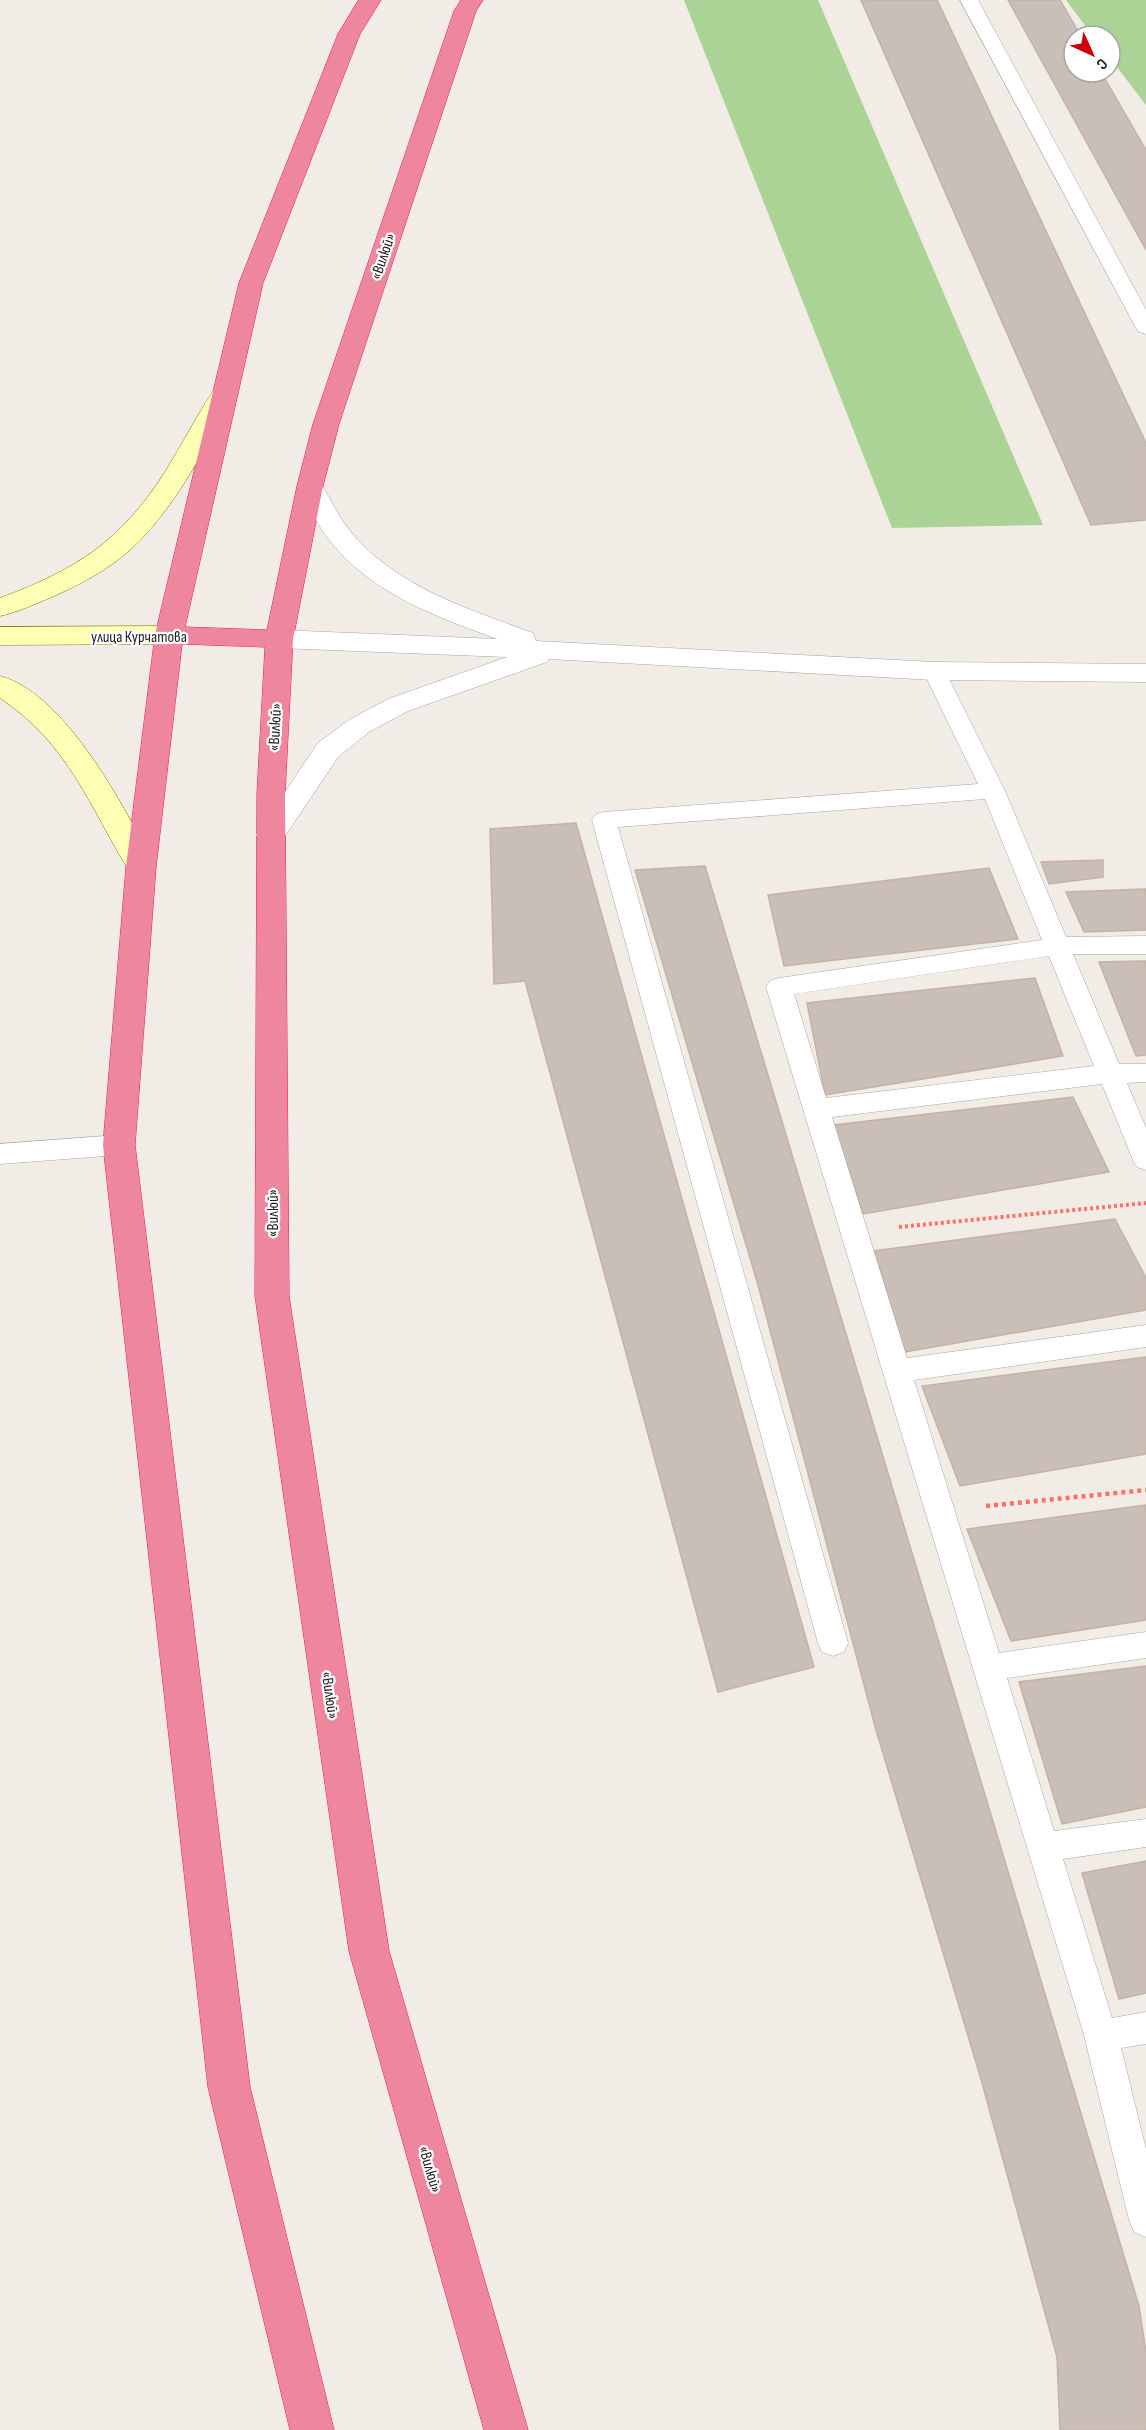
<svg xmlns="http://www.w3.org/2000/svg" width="1146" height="2430" viewBox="0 0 1146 2430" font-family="'Sofia Sans Condensed',sans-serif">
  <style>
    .forest { fill: #abd396 }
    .building { fill: #c9beb8; stroke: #c4b2a6; stroke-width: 1.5 }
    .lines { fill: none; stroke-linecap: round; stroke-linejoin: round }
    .lane-casing { stroke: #a6a6a6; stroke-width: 1 }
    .street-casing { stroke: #a6a6a6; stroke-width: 1 }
    .secondary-casing { stroke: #747d00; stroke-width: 1 }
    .highway-casing { stroke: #e91768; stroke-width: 1 }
    .path-far1 { stroke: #ff7168; stroke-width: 4; stroke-dasharray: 3 3; stroke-linecap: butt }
    .path { stroke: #ff7168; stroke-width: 4.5; stroke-dasharray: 4 4; stroke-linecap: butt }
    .lane { fill: #fff; fill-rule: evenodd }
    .street { fill: #fff; fill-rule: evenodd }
    .secondary { fill: #feffb5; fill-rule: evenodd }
    .highway { fill: #ee879e; fill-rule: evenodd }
    .labels { text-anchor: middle; stroke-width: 4.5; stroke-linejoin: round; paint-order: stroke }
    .street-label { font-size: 16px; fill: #1f1f1f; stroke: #fff }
  </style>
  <rect width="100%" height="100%" fill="#f1ece5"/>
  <!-- forest -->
  <g class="forest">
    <path d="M684 0H818L1043 525 892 528Z"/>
    <path d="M1066 0H1146V105L1110 58V36H1093Z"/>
  </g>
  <!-- building -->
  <g class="building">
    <path d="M861 0H937L1146 443V520L1091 525Z"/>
    <path d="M1008 0H1060L1081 36H1074V72H1101L1146 150V250Z"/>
    <path d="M576 823 814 1667 718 1692 525 981 494 984 490 829Z"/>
    <path d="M1103 860V877L1049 884 1041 862Z"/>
    <path d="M705 866 1139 2306 1146 2352V2430H1060L1057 2357 981 2079 876 1730 758 1285 635 870Z"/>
    <path d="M989 868 1018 939 784 966 768 895Z"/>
    <path d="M1146 889V930L1084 932 1066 892Z"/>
    <path d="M1146 961V1055L1136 1056 1099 962Z"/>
    <path d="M1035 978 1063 1056 825 1095 807 1003Z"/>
    <path d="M1073 1097 1109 1172 863 1214 834 1125Z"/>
    <path d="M1115 1219 1146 1278V1310L905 1352 874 1251Z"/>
    <path d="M1146 1357V1454L960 1486 922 1386Z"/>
    <path d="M1146 1505V1620L1011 1641 967 1529Z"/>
    <path d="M1146 1666V1807L1062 1824 1019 1682Z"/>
    <path d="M1146 1861V1993L1119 1999 1082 1873Z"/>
  </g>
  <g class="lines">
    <defs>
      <g id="lane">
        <path d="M960 0H978L1146 310V334L1139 332 1136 328Z"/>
        <path d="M934 664 942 666 945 671 1005 791 1066 937 1146 936V954H1073L1119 1064H1146V1082L1127 1083 1146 1128V1170L1137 1167 1133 1160 1102 1084 832 1117 907 1358 1146 1325V1347L914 1380 999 1653 1146 1632V1658L1007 1678 1054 1831 1146 1819V1847L1063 1859 1112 2018 1146 2012V2044L1121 2048 1146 2149V2237L1134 2232 1129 2220 1084 2035 766 987 770 981 779 978 1042 940 985 799 618 827 848 1643 844 1652 833 1656 822 1652 818 1643 592 820 596 814 604 812 978 784 923 671 926 666ZM1049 956 1094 1066 826 1098 794 994Z"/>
        <path d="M119 1135 128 1138 132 1145 128 1152 119 1155 0 1164V1144Z"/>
      </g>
      <path id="street" d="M310 478 319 481C330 497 338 516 350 531 396 587 468 609 533 633L536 641 934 662 1146 664V682L934 680 549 659 547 662 408 711 369 732 338 757 281 842 271 845 261 842 256 835 318 743 349 720 388 699 507 657 279 648 269 645 265 639 269 633 279 630 497 639C437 617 371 593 331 542 317 525 308 505 297 486L301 481Z"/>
      <g id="secondary">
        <path d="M226 383 235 385 238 390C206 444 178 506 130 550 108 570 79 585 52 597 35 604 18 612 0 616V598C76 570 121 541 165 472 183 443 198 413 217 385Z"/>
        <path d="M169 626 179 629 183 635 179 641 169 644 0 645V627Z"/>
        <path d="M0 676C67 694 125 810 156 867L151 874 141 877 131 874C89 806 70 745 0 698Z"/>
      </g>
      <path id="highway" d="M359 0H381L360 34 263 283 185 627 267 630 297 486 313 424 454 11 461 0H483L476 11 339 424 323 486 293 639 285 794 289 1296 389 1951 528 2430H484L349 1951 255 1296 257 794 265 647 182 644 156 867 135 1145 250 2087 334 2430H290L208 2087 103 1145 126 867 155 635 239 283 338 34Z"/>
    </defs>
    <!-- lane casing -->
    <use href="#lane" class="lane-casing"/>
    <!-- street casing -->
    <use href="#street" class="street-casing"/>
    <!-- secondary casing -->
    <use href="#secondary" class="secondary-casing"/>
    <!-- highway casing -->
    <use href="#highway" class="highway-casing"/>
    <!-- path-far1 -->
    <path class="path-far1" d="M899 1227 1146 1203"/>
    <!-- path -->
    <path class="path" d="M986 1506 1146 1490"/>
    <!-- lane -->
    <use href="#lane" class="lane"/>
    <!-- street -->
    <use href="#street" class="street"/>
    <!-- secondary -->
    <use href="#secondary" class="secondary"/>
    <!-- highway -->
    <use href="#highway" class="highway"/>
  </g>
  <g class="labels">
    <!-- street labels -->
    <g class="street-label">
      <text transform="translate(382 256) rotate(-71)" y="6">«Вилюй»</text>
      <text x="139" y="642">улица Курчатова</text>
      <text transform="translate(274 727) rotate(-87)" y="6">«Вилюй»</text>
      <text transform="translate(272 1213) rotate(-90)" y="6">«Вилюй»</text>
      <text transform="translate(331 1695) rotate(82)" y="6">«Вилюй»</text>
      <text transform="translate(431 2169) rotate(74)" y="6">«Вилюй»</text>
    </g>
  </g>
  <!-- north arrow -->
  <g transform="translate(1092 54) rotate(135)"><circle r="28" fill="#ffffff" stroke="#a5a5a5" stroke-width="1.5"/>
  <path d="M0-4.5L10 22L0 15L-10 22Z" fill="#cf0008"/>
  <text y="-9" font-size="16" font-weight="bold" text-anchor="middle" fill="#1f1f1f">С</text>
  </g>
</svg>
